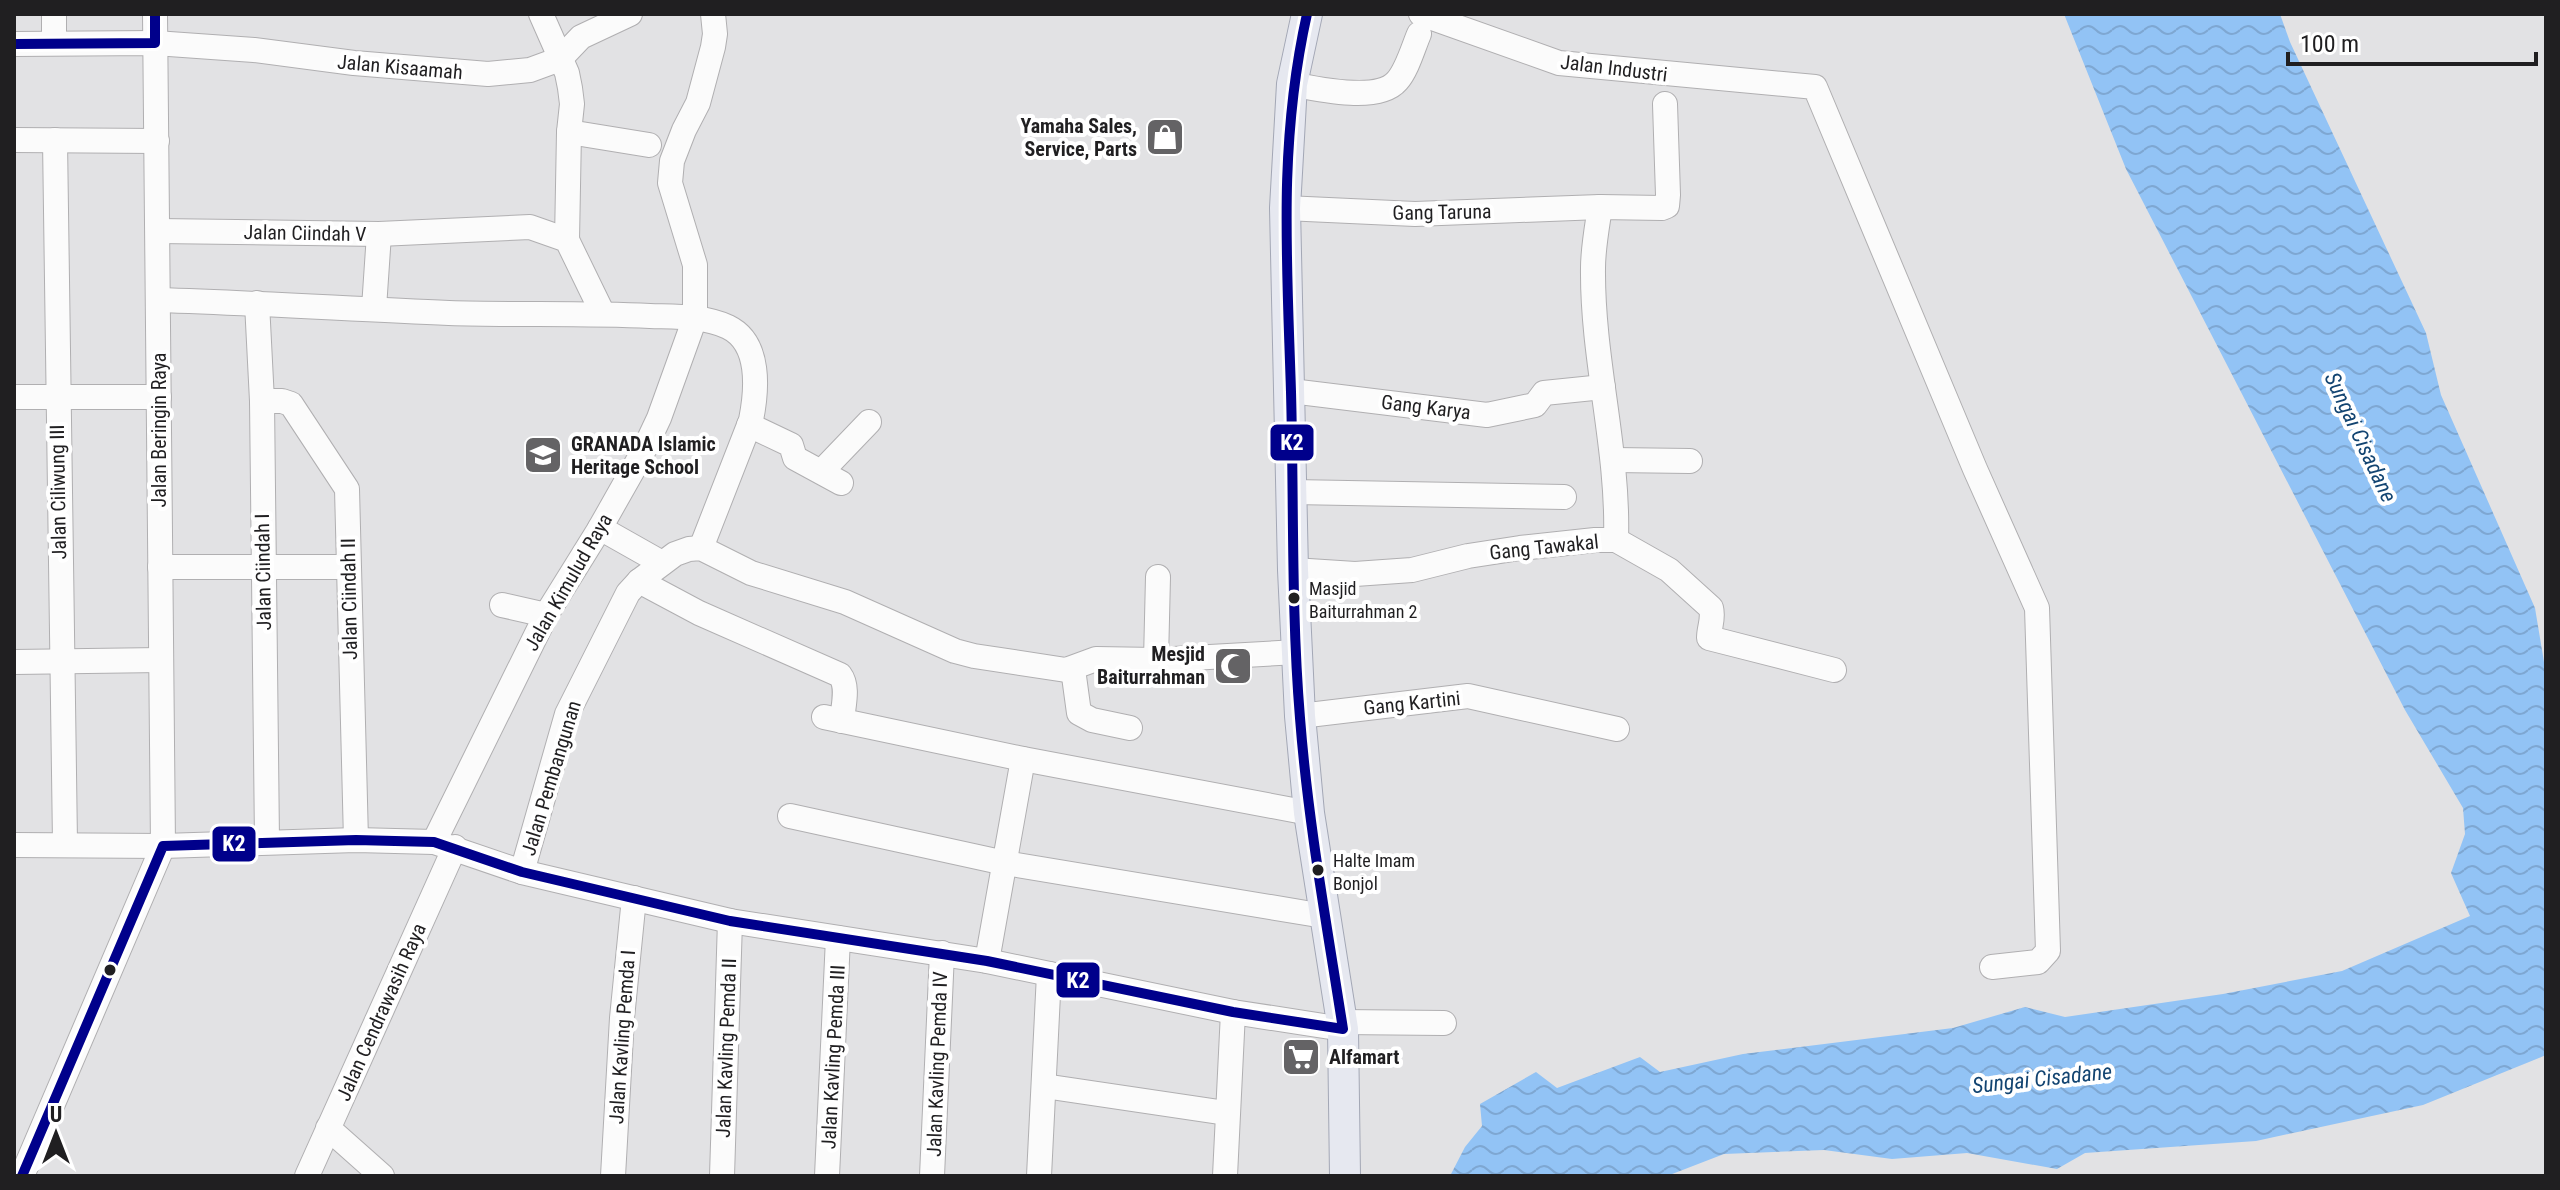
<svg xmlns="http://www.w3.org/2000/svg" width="2560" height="1190" viewBox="0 0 2560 1190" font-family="'Roboto Condensed',sans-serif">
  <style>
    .water { fill: url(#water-waves) }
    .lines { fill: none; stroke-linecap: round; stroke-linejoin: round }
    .minor-casing { stroke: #b0afb1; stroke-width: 26 }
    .major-casing { stroke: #a3a7b5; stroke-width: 32 }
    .minor { stroke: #fbfbfb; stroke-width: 24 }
    .major { stroke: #e6e8f0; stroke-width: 30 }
    .bus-1-casing { stroke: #fff; stroke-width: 16 }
    .bus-1 { stroke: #00008b; stroke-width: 10 }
    .bus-dot { fill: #201f21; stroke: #fff; stroke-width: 3 }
    .labels { text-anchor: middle; stroke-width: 8; stroke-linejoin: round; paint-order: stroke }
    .bus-label { font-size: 18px; fill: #201f21; stroke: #fff; text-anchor: start }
    .street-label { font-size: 20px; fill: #201f21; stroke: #fff }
    .poi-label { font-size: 20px; font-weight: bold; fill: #201f21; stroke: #fff; text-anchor: end }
    .water-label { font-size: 22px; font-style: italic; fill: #124471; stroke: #fff }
    .line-badge { stroke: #fff; stroke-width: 3 }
    .badge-label { font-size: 22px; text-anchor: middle; font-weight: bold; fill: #fff }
  </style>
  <defs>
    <pattern id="water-waves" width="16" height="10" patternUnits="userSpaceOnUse" patternTransform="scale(2)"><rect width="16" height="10" fill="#92c3f5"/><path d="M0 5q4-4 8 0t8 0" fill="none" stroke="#7ea7d2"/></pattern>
  </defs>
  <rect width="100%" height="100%" fill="#e2e2e4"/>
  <!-- water -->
  <path class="water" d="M2064 14H2280L2290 42 2426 333 2441 395 2535 608 2546 674V1055L2423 1105 2256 1141 2085 1153 2057 1169 1967 1153 1892 1159 1824 1150 1724 1154 1667 1176H1450L1465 1147 1482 1126 1480 1104 1536 1072 1557 1088 1640 1057 1660 1072 1743 1054 1953 1028 2025 1007 2065 1017 2223 994 2342 971 2470 916 2451 873 2465 834 2463 808 2405 710 2126 169Z"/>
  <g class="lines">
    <defs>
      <g id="minor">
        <path d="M54 14V43"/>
        <path d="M541 14 567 73 570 88 572 104 569 132 567 240"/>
        <path d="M1421 14 1559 63 1815 87 1975 469 2037 608 2048 951 2038 962 1992 967"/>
        <path d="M14 44 155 43 254 50 354 63 488 74 530 70 560 59 581 37 630 14"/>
        <path d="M1292 84C1317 89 1378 103 1397 81 1407 70 1413 48 1419 34"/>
        <path d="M569 132 649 145"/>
        <path d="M14 140 157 141"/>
        <path d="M55 140 65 843"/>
        <path d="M1600 207C1597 227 1593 248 1593 268 1592 360 1619 449 1616 540"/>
        <path d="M1285 208 1415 214 1600 207 1662 208 1667 206 1668 195 1665 104"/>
        <path d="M158 231 379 234 530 227 567 240 603 314"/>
        <path d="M158 300C255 303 352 309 449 313 516 315 583 313 650 316 675 317 705 316 728 327 761 343 757 390 751 420L701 548"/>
        <path d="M257 303 262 401 267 841"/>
        <path d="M374 308 379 234"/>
        <path d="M1291 391 1487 415 1535 405 1544 393 1603 387"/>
        <path d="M14 397H159"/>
        <path d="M262 401H282L291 404 347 489 356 840"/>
        <path d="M749 425 791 445 795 458 841 483"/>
        <path d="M1614 460 1690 461"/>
        <path d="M822 471 869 422"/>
        <path d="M1293 492 1564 497"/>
        <path d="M600 528 662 563"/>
        <path d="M160 567H348"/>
        <path d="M1293 570 1355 574 1412 570 1468 556 1520 548 1595 540H1616L1669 570 1711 608C1714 619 1709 627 1709 638L1834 670"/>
        <path d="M639 581 699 613 840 675C849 687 843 706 842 721"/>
        <path d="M502 605 546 615"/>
        <path d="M1156 660 1158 577"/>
        <path d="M14 662 161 660"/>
        <path d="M1073 669 1079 713 1092 720 1130 728"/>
        <path d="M1300 716 1468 696 1617 729"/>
        <path d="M824 717 1023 759 1309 813"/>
        <path d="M790 816 1005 863 1324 916"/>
        <path d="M434 842 546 615 600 528 643 452 659 418 695 318V265L670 183 672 161 684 130 698 103 713 47 715 34 713 14"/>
        <path d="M14 845 163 846 356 840 434 842 522 872 730 921 987 961 1233 1012 1343 1029"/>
        <path d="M522 872 567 714 628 593 639 581 675 554 689 549 701 548 751 573 845 602 955 651 974 656 1066 670 1096 659 1156 660 1297 652"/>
        <path d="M987 961 1023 759"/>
        <path d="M1341 1022 1444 1023"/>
        <path d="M1044 1086 1226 1113"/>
        <path d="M328 1128 382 1176"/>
        <path d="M22 1176 163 846 155 14"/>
        <path d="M307 1176 455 847"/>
        <path d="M613 1176 622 1018 634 898"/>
        <path d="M722 1176 730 921"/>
        <path d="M827 1176 838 938"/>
        <path d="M932 1176 942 953"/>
        <path d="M1039 1176 1049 974"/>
        <path d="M1225 1176 1233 1012"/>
      </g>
      <path id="major" d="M1307 14 1292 84 1285 208 1293 570 1300 716 1309 813 1343 1029 1345 1176"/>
    </defs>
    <!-- minor casing -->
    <use href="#minor" class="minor-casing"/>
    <!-- major casing -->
    <use href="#major" class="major-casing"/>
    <!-- minor -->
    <use href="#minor" class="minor"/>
    <!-- major -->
    <use href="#major" class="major"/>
    <defs>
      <g id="bus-1">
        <path d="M14 44 155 43V14"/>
        <path d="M22 1176 163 846 356 840 434 842 522 872 730 921 987 961 1233 1012 1343 1029C1327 926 1308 822 1300 718 1291 610 1294 501 1291 392 1287 261 1278 144 1307 14"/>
      </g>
    </defs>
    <!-- bus-1 casing -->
    <use href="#bus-1" class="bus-1-casing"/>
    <!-- bus-1 -->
    <use href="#bus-1" class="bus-1"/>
  </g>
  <!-- icons -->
  <defs>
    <symbol id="shop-square" viewBox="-11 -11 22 22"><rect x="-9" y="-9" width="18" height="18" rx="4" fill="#646365" stroke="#fff"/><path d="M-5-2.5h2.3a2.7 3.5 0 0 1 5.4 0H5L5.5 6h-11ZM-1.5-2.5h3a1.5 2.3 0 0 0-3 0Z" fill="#fff"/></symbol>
    <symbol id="school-square" viewBox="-11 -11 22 22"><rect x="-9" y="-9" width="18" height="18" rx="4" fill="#646365" stroke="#fff"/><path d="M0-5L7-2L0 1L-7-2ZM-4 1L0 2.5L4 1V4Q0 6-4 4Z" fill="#fff"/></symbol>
    <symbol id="mosque-square" viewBox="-11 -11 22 22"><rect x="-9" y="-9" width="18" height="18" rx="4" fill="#646365" stroke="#fff"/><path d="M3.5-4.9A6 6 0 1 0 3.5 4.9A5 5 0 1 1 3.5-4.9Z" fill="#fff"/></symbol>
    <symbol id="supermarket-square" viewBox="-11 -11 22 22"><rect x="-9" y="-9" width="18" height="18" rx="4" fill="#646365" stroke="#fff"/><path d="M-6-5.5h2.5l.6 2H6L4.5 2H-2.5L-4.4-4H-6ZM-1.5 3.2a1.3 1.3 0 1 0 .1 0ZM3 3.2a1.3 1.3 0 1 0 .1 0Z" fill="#fff"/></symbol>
  </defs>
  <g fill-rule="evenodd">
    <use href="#shop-square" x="1143" y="115" width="44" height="44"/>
    <use href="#school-square" x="521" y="433" width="44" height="44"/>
    <use href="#mosque-square" x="1211" y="644" width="44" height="44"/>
    <use href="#supermarket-square" x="1279" y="1035" width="44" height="44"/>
  </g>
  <!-- markers -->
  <g class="bus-dot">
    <circle cx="1294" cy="598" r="7"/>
    <circle cx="1318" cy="870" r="7"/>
    <circle cx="110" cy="970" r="7"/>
  </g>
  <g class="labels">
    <!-- bus labels -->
    <g class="bus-label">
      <text x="1309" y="595">Masjid<tspan x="1309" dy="23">Baiturrahman 2</tspan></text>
      <text x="1333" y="867">Halte Imam<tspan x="1333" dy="23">Bonjol</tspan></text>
    </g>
    <!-- street labels -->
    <g class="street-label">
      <text transform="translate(400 67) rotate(5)" y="7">Jalan Kisaamah</text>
      <text transform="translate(1614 68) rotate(7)" y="7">Jalan Industri</text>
      <text transform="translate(1442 212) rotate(-1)" y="7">Gang Taruna</text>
      <text transform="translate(305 233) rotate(1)" y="7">Jalan Ciindah V</text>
      <text transform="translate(1426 407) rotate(7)" y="7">Gang Karya</text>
      <text transform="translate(159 430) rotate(-90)" y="7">Jalan Beringin Raya</text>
      <text transform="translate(58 492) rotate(-91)" y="7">Jalan Ciliwung III</text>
      <text transform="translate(1544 547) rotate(-6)" y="7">Gang Tawakal</text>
      <text transform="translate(263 572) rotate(-91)" y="7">Jalan Ciindah I</text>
      <text transform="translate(568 582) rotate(-60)" y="7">Jalan Kimulud Raya</text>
      <text transform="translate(349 599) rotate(-91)" y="7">Jalan Ciindah II</text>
      <text transform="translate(1412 703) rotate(-6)" y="7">Gang Kartini</text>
      <text transform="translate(551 778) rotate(-73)" y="7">Jalan Pembangunan</text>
      <text transform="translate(381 1012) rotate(-66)" y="7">Jalan Cendrawasih Raya</text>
      <text transform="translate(622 1037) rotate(-86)" y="7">Jalan Kavling Pemda I</text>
      <text transform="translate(726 1048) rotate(-88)" y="7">Jalan Kavling Pemda II</text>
      <text transform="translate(833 1057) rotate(-87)" y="7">Jalan Kavling Pemda III</text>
      <text transform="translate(937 1064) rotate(-88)" y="7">Jalan Kavling Pemda IV</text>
    </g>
    <!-- poi labels -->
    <g class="poi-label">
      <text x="1137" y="133">Yamaha Sales,<tspan x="1137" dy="23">Service, Parts</tspan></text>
      <text x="571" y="451" text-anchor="start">GRANADA Islamic<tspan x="571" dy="23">Heritage School</tspan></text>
      <text x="1205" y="661">Mesjid<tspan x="1205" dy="23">Baiturrahman</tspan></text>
      <text x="1329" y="1064" text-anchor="start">Alfamart</text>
    </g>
    <!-- water labels -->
    <g class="water-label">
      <text transform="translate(2361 437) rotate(65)" y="8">Sungai Cisadane</text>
      <text transform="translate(2042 1078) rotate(-6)" y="8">Sungai Cisadane</text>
    </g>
  </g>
  <g class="line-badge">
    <rect x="1269" y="423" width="46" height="39" rx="8" fill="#00008b"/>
    <rect x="211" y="825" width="46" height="38" rx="8" fill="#00008b"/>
    <rect x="1055" y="961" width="46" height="38" rx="8" fill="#00008b"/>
  </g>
  <g class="badge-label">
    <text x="1292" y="450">K2</text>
    <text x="234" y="851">K2</text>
    <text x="1078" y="988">K2</text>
  </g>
  <!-- border -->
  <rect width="2560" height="1190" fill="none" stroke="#201f21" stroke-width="32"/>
  <!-- north arrow -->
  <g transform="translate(56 1134)" stroke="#ffffff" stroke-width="6" paint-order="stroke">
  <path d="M0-6L14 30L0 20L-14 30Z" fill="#201f21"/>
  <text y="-12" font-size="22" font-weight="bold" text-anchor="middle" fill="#201f21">U</text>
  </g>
  <!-- scale -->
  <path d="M2288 52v12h248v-12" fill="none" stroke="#201f21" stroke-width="4"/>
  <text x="2300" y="52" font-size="24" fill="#201f21" stroke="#ffffff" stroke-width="6" paint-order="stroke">100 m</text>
</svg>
